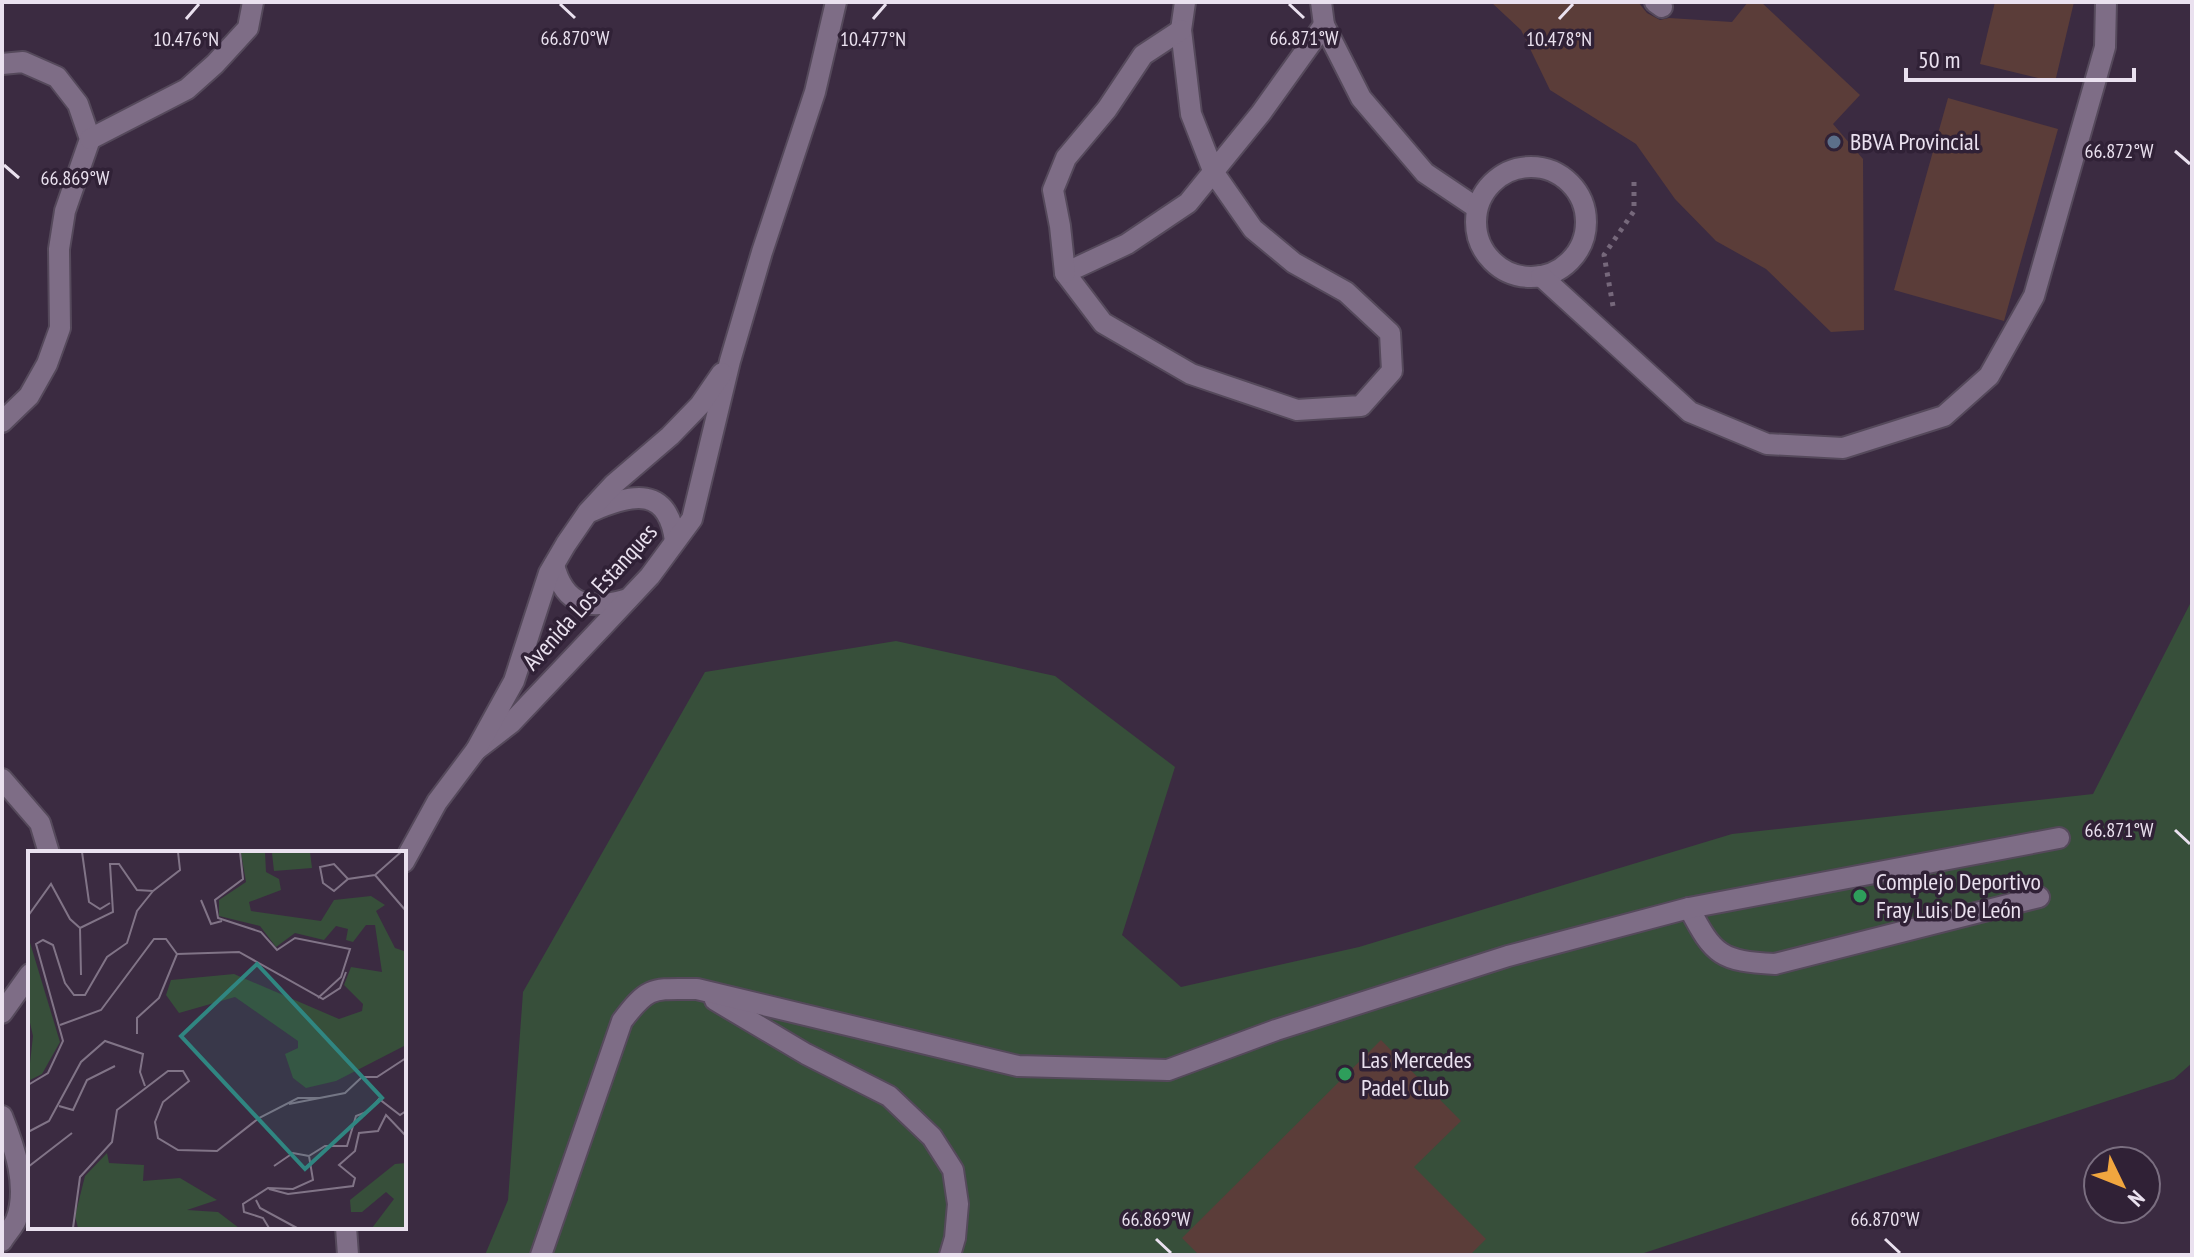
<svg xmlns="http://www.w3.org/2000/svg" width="2194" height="1257" viewBox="0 0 2194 1257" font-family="'PT Sans Narrow',sans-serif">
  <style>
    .green { fill: #374f3a }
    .building { fill: #5b3d39 }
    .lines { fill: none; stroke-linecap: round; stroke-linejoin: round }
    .minor-casing { stroke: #55495b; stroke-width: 24 }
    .path { stroke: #76687b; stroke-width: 5; stroke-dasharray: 4 6; stroke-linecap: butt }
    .minor { stroke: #7e6d86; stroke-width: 20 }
    .ticks { fill: none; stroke: #eae1ef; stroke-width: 3 }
    .service-dot { fill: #5c6f8a; stroke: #302136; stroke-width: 3 }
    .leisure-dot { fill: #2e9e5b; stroke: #302136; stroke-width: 3 }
    .labels { text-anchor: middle; stroke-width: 7; stroke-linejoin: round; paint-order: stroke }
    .poi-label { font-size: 24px; fill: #eae1ef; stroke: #302136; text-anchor: start }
    .street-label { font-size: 24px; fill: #eae1ef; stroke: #302136 }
    .inset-road { fill: none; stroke: #817487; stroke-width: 2 }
    .view { fill: #308681; fill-opacity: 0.15; stroke: #308681; stroke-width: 4 }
    .inset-edge { fill: none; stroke: #eae1ef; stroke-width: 4 }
    .ticks-label { font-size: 20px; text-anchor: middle; fill: #eae1ef; stroke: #302136; stroke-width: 7; stroke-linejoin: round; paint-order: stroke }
  </style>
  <rect width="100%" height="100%" fill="#3b2b41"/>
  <!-- green -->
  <path class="green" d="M2192 600V1063L2174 1079 1638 1255H485L508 1200 523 992 705 672 896 641 1055 676 1175 767 1122 935 1181 987 1359 947 1732 834 2093 794Z"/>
  <!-- building -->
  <g class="building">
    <path d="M1491 2H1638L1647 13 1660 20 1669 18 1732 22 1748 2H1761L1860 95 1833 124 1863 159 1864 330 1831 332 1766 269 1716 241 1675 199 1636 144 1550 90 1521 30Z"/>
    <path d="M1995 2H2074L2055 82 1980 64Z"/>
    <path d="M1948 98 2058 129 2004 321 1894 290Z"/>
    <path d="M1381 1040 1461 1121 1414 1167 1486 1239 1470 1255H1199L1182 1238Z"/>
  </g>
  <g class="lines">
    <defs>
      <g id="minor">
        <path d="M1185 2 1181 30 1191 114 1214 173 1253 229 1294 263 1346 292 1390 333 1392 371 1361 406 1297 410 1191 374 1103 323 1065 273 1127 244 1188 203 1261 113 1324 25"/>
        <path d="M1321 2 1324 25 1361 98 1425 173 1477 208"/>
        <path d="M1655 2 1662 7"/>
        <path d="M2 64 23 62 57 77 78 104 90 139 65 211 59 249 60 328 47 364 29 396 2 422"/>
        <path d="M90 139 187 89 215 64 248 28 253 2"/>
        <circle cx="1531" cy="222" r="55"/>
        <path d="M1065 273 1060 226 1053 190 1066 158 1107 109 1143 55 1181 30"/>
        <path d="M1541 276 1690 412 1767 444 1843 448 1944 416 1989 376 2034 296 2105 47 2106 2"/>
        <path d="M592 511C631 494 668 485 675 541"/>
        <path d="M554 565C565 607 590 610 628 599"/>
        <path d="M476 750 511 723 603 626 650 576 692 519 730 361 762 252 815 92 836 2"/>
        <path d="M2 779 40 823 49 853"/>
        <path d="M404 862 437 802 476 750 514 681 549 573 566 544 588 512 614 484 670 436 700 405 722 373"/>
        <path d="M1689 908C1714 956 1721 961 1775 964L2039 897"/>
        <path d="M715 1000 806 1054 889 1096 932 1137 953 1170 958 1204 955 1238 950 1255"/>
        <path d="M2 1013 30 974"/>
        <path d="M2 1116C14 1146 29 1187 16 1220 13 1227 6 1234 2 1241"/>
        <path d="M346 1227 348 1255"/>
        <path d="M541 1255 622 1021C649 985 653 989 697 989L1018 1066 1168 1070 1276 1030 1508 956 1689 908 2059 838"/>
      </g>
    </defs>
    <!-- minor casing -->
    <use href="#minor" class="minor-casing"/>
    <!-- path -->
    <path class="path" d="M1613 306 1604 255 1634 211V177"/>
    <!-- minor -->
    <use href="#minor" class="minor"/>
  </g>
  <!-- ticks -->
  <path class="ticks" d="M560 4 575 18M1289 4 1304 18M186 19 199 4M873 19 886 4M1559 19 1573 4M2175 151 2190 164M4 165 19 178M2175 830 2190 844M1156 1239 1171 1253M1885 1239 1900 1253"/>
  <!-- markers -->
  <circle class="service-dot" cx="1834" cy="142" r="8"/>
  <g class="leisure-dot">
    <circle cx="1860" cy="896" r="8"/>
    <circle cx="1345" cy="1074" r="8"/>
  </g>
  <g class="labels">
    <!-- poi labels -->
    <g class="poi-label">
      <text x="1850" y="150">BBVA Provincial</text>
      <text x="1876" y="890">Complejo Deportivo<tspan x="1876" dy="28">Fray Luis De León</tspan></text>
      <text x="1361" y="1068">Las Mercedes<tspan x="1361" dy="28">Padel Club</tspan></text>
    </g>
    <!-- street labels -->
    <g class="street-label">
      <text transform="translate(590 597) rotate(-48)" y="8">Avenida Los Estanques</text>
    </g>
  </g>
  <!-- overview -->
  <g transform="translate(28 851)">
    <rect width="378" height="378" fill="#3b2b41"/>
    <path d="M237 1 238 21 251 28 253 39 221 51 223 60 293 70 306 49 343 45 357 54 348 60 367 97 376 100 378 194 308 230 278 237 265 227 257 203 270 197V190L207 146 151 162 138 144 143 129 206 123 311 168 334 160 335 153 316 134 323 116 354 121 347 74H338L325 91 318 89 320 78 308 75 296 89 267 82 248 96 232 75 191 65V49L218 31 213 2ZM282 1 284 17 246 20 244 2ZM0 85 32 191 14 223 0 230 5 185 0 163ZM79 302 81 312 116 314 115 330 152 327 189 349 159 359 190 361 211 377H50L47 365 57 325ZM378 312V377H344L366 348 358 341 334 361H323L322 349 367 313Z" fill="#374f3a"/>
    <path class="inset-road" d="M54 1 61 51 72 58 82 52M212 1 215 28 187 49 190 67 233 81 249 99 267 87 322 98 313 126 290 147M373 1 347 24 378 60M320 28 306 13 292 16 295 32 306 40 320 28 347 24M173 49 183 73 194 70M0 65 23 33 42 68 52 77M52 77 85 61 82 13H91L109 39 125 40 152 19 150 1M52 77 53 124M149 103 211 101 295 148 312 137 318 121M32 174 73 159 126 88H138L149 103M109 183V167L131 147 149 103M0 234 20 222 35 190 8 93 15 89 25 94 37 132 46 144H57L79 106 99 92 109 60 125 40M261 253 317 242 334 226H349L378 207M31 255 45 259 59 229 87 215M0 281 21 270 53 211 77 190 115 203 112 221 117 235M246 315 265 302 281 305M0 316 44 282M241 338 260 343 325 335 327 327 311 314 327 300 331 282 350 280 358 264 378 285M228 349 232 357 269 377M45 377 52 326 84 291 89 259 140 220H155L161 230 135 251 127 271 130 287 150 299 189 300 231 267 270 247H296M241 377 235 367 216 361 215 353 240 337 265 338 285 329 281 305 297 295H319L328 265 341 260 351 248 372 264 378 260"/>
    <path class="view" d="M229 113 354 247 277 318 153 185Z"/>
    <rect width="378" height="378" class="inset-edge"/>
  </g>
  <g class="ticks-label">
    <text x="575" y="45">66.870°W</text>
    <text x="1304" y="45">66.871°W</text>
    <text x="186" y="46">10.476°N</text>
    <text x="873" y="46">10.477°N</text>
    <text x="1559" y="46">10.478°N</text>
    <text x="2119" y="158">66.872°W</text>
    <text x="75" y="185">66.869°W</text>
    <text x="2119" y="837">66.871°W</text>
    <text x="1156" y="1226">66.869°W</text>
    <text x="1885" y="1226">66.870°W</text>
  </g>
  <!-- border -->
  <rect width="2194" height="1257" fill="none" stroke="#eae1ef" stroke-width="8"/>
  <!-- north arrow -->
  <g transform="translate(2122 1185) rotate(133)"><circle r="38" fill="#302136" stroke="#7a6e80" stroke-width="2"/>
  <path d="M0-6L14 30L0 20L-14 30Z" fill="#f1a63f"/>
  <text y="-12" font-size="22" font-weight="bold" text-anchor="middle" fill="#eae1ef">N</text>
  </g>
  <!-- scale -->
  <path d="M1906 68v12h228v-12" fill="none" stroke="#eae1ef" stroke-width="4"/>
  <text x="1918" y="68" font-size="24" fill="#eae1ef" stroke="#302136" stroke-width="6" paint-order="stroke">50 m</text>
</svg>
